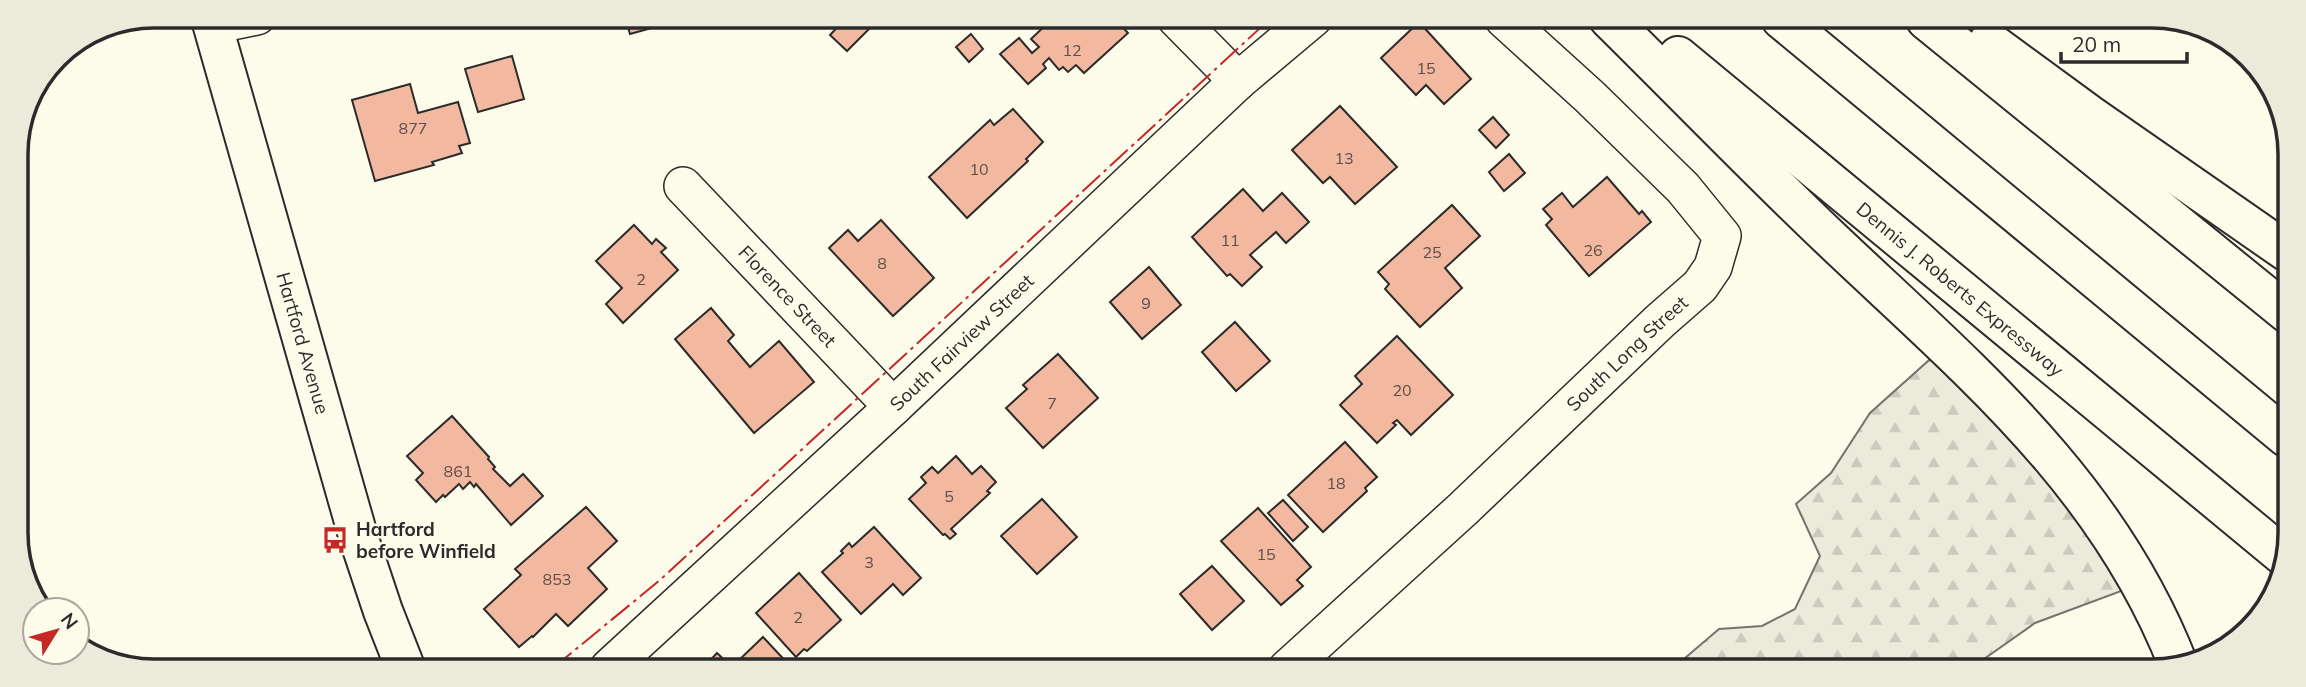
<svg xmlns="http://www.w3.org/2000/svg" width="2306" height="687" viewBox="0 0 2306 687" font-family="Mulish,sans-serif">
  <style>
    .forest { fill: url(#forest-firs); stroke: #74746e; stroke-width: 2 }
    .building { fill: #f2b8a0; stroke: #2b2b2b; stroke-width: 2 }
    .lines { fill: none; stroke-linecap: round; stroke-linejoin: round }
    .minor-casing { stroke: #2b2b2b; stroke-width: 40 }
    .secondary-casing { stroke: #2b2b2b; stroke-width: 42 }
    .motorway-casing { stroke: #2b2b2b; stroke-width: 42 }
    .minor { stroke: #fdfbea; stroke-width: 37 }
    .secondary { stroke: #fdfbea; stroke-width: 38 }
    .motorway { stroke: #fdfbea; stroke-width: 38 }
    .power { stroke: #c62828; stroke-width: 2; stroke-dasharray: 24 5 3.5 5; stroke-linecap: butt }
    .labels { text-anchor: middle; stroke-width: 5; stroke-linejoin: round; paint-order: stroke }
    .number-label { font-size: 16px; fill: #5d4e48 }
    .street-label { font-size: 19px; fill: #2b2b2b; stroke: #fdfbea }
    .poi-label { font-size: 19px; font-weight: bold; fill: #2b2b2b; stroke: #fdfbea; text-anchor: start }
    .rim { fill: none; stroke: #2b2b2b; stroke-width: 3.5 }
  </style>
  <defs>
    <pattern id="forest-firs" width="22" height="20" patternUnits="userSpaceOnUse" patternTransform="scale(1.75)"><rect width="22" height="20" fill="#ecebdb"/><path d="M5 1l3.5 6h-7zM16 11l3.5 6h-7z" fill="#cbcabc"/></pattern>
  </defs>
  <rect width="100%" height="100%" fill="#fdfbea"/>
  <!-- forest -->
  <path class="forest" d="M1937 353 2104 540 2124 590 2035 623 1967 671 1671 670 1719 629 1762 626 1795 609 1820 556 1796 504 1831 473 1870 413Z"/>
  <!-- building -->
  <g class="building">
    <path d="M625 17H691L630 34Z"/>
    <path d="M847 17H857L869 29 847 51 830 35Z"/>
    <path d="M1053 18H1114L1128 33 1084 73 1076 65 1068 72 1063 67 1059 70 1049 58 1043 64 1046 68 1028 84 1000 54 1019 38 1032 53 1039 47 1031 39Z"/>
    <path d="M1419 22 1471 79 1444 104 1426 85 1416 95 1381 58Z"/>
    <path d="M971 34 983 49 969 62 956 47Z"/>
    <path d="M512 56 524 99 478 112 465 69Z"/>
    <path d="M410 84 418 113 458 102 470 143 459 146 462 153 432 162 434 165 375 181 352 100Z"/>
    <path d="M1340 106 1397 167 1355 204 1330 177 1323 183 1292 150Z"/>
    <path d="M1013 109 1043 142 1026 159 1028 161 967 218 929 177 990 120 994 125Z"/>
    <path d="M1493 117 1509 135 1496 148 1479 130Z"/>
    <path d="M1509 154 1525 173 1504 191 1489 172Z"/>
    <path d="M1607 177 1639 214 1642 211 1651 222 1589 276 1546 225 1552 219 1543 209 1562 193 1573 207Z"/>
    <path d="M1243 189 1263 211 1282 193 1309 222 1286 243 1276 232 1250 255 1262 267 1242 286 1230 274 1227 276 1192 237Z"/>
    <path d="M1452 205 1480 236 1445 268 1462 288 1420 327 1385 289 1389 284 1378 272Z"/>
    <path d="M881 220 934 278 893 316 829 248 848 230 858 241Z"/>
    <path d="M634 225 652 244 656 239 666 248 661 252 678 270 623 323 606 304 622 288 596 261Z"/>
    <path d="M1149 267 1181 305 1142 339 1110 302Z"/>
    <path d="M711 308 734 335 728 341 750 367 779 341 814 382 754 433 675 339Z"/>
    <path d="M1235 322 1270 361 1236 391 1202 352Z"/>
    <path d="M1397 336 1453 395 1411 435 1397 420 1393 423 1396 425 1377 443 1340 405 1362 384 1355 376Z"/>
    <path d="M1058 354 1098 398 1043 448 1006 408 1027 389 1023 385Z"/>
    <path d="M452 416 489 457 488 459 495 467 493 469 510 486 523 474 543 496 511 525 476 484 474 487 470 482 463 489 459 484 445 497 443 495 436 502 416 480 423 473 407 456Z"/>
    <path d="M1345 442 1377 477 1365 488 1367 491 1323 532 1288 495Z"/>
    <path d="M956 456 972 474 981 466 996 482 987 491 990 493 951 529 956 534 950 539 945 534 943 535 909 499 926 483 921 477 932 467 938 473Z"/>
    <path d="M1042 499 1077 537 1037 574 1001 536Z"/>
    <path d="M1283 500 1308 527 1293 541 1268 513Z"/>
    <path d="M586 507 617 541 588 568 607 589 568 626 556 614 533 637 532 636 519 647 484 609 521 575 515 569Z"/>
    <path d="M1258 508 1311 567 1297 580 1303 586 1281 605 1221 541Z"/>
    <path d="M874 527 921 578 903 595 893 584 861 614 822 572 843 553 841 551 849 543 852 547Z"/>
    <path d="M1212 566 1244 601 1212 630 1180 594Z"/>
    <path d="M799 573 841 620 807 651 804 649 796 657 756 613Z"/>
    <path d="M763 637 792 668H744L738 661Z"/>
    <path d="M717 653 733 668H703Z"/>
  </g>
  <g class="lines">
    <defs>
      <g id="minor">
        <path d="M1176 18 1238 81"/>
        <path d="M213 25 257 16"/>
        <path id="s1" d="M683 186 893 407"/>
        <path id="s2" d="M609 668 893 407 1238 81 1313 18"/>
        <path id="s3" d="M1287 669 1463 509 1660 321 1700 286 1713 267 1722 236 1683 188 1590 97 1504 19"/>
      </g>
      <g id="secondary">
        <path id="s4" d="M210 16 359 539 383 611 405 667"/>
      </g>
      <g id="motorway">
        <path d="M1609 19C1683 92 1755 167 1831 239 1968 369 2107 482 2178 664"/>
        <path d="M1781 19 2286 437"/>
        <path d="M1926 20 2287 313"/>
        <path d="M1989 41 2090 115 2287 252"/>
        <path id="s5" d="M1678 56 2286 558"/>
      </g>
    </defs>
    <!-- minor casing -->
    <use href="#minor" class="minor-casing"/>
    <!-- secondary casing -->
    <use href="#secondary" class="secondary-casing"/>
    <!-- motorway casing -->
    <use href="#motorway" class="motorway-casing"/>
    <!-- minor -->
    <use href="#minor" class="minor"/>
    <!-- secondary -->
    <use href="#secondary" class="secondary"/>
    <!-- motorway -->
    <use href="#motorway" class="motorway"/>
    <!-- power -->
    <path class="power" d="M553 668 660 580 1271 18"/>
  </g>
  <!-- icons -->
  <defs>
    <symbol id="bus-bare" viewBox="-9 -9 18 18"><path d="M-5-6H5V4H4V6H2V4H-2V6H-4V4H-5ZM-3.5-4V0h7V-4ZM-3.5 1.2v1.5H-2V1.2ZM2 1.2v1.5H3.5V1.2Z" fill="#c62828" stroke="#fdfbea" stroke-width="2.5" paint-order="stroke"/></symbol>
  </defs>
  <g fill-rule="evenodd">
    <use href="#bus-bare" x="316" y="521" width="38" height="38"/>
  </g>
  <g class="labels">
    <!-- number labels -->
    <g class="number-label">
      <text x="1072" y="56">12</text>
      <text x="1426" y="74">15</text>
      <text x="413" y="134">877</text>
      <text x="1344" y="164">13</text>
      <text x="979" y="175">10</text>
      <text x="1230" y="246">11</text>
      <text x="1593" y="256">26</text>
      <text x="1432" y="258">25</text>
      <text x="882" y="269">8</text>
      <text x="641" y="285">2</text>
      <text x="1146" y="309">9</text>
      <text x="1402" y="396">20</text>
      <text x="1052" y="409">7</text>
      <text x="458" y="477">861</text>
      <text x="1336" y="489">18</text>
      <text x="949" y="502">5</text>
      <text x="1266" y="560">15</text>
      <text x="869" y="568">3</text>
      <text x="557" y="585">853</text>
      <text x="798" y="623">2</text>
    </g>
    <!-- street labels -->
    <g class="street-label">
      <text dy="7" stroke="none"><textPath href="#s5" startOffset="366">Dennis J. Roberts Expressway</textPath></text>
      <text dy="7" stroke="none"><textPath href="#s1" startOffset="152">Florence Street</textPath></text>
      <text dy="7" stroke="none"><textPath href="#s4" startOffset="340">Hartford Avenue</textPath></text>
      <text dy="7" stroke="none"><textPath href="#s2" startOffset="480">South Fairview Street</textPath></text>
      <text dy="7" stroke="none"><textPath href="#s3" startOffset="464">South Long Street</textPath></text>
    </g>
    <!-- poi labels -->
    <g class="poi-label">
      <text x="356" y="536">Hartford<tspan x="356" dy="22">before Winfield</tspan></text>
    </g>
  </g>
  <!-- crop -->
  <path d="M0 0H2306V687H0ZM154 28H2152A126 126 0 0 1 2278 154V533A126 126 0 0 1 2152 659H154A126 126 0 0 1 28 533V154A126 126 0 0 1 154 28Z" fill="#eceadb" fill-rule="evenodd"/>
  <path class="rim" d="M154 28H2152A126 126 0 0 1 2278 154V533A126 126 0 0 1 2152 659H154A126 126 0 0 1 28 533V154A126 126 0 0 1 154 28Z"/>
  <!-- north arrow -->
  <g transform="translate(56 631) rotate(53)"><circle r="33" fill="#fdfbea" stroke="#a9a89e" stroke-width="2"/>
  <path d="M0-5L12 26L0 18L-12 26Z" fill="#c62828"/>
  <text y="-10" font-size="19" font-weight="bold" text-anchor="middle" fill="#2b2b2b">N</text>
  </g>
  <!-- scale -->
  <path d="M2061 52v10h126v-10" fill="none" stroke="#2b2b2b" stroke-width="3.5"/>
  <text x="2072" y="52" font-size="21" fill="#2b2b2b" stroke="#fdfbea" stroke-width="5" paint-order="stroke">20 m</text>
</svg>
